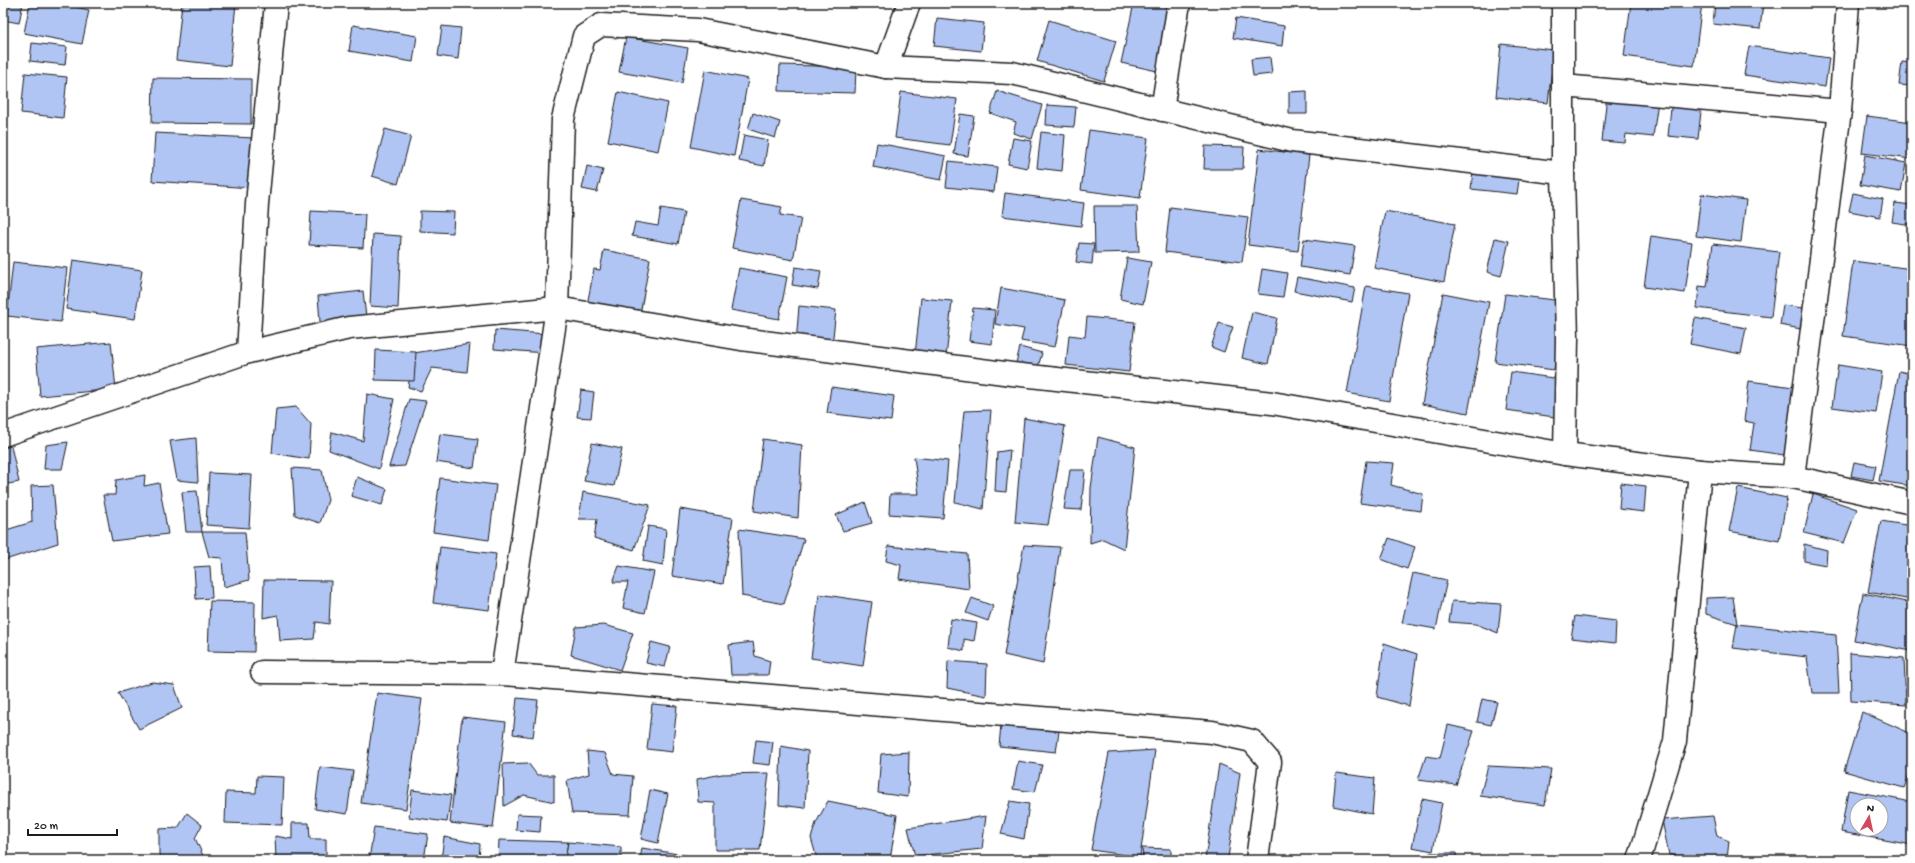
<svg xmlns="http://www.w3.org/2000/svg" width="1915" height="863" viewBox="0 0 1915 863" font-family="'Gochi Hand',sans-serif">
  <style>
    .building { fill: #b0c5f4; stroke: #1c1c1c; fill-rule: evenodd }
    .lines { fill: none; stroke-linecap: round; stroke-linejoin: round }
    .minor-casing { stroke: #1c1c1c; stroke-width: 25 }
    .minor { stroke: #fff; stroke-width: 22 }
  </style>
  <rect width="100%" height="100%" fill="#fff"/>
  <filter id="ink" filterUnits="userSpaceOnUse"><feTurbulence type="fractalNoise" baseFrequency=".025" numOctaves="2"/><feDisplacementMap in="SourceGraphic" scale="8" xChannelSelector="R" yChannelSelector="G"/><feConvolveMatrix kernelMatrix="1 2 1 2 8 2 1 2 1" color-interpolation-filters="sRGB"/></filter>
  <g filter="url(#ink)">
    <!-- building -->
    <g class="building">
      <path d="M3 3H23L19 23 3 20Z"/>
      <path d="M30 3H58L89 10 82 44 24 33Z"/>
      <path d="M182 3H236L230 66 176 60Z"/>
      <path d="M1134 3H1181L1166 73 1121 63Z"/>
      <path d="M1631 3H1702L1694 66 1624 56Z"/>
      <path d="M1715 3H1763L1760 29 1713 24Z"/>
      <path d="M937 18 984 23 981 51 934 46Z"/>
      <path d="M1236 18 1284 26 1282 46 1233 38Z"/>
      <path d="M1049 20 1116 41 1104 81 1037 61Z"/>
      <path d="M353 25 417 36 413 62 349 51Z"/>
      <path d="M442 26 461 28 458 59 438 56Z"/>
      <path d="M626 37 688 48 682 83 619 72Z"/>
      <path d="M32 43 67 47 65 65 30 61Z"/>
      <path d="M1501 44 1554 50 1548 103 1496 97Z"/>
      <path d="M1749 46 1829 58 1825 87 1744 75Z"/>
      <path d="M1270 57 1272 74 1253 76 1251 59Z"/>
      <path d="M1902 62 1912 63V86L1899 85Z"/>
      <path d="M780 65 856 67 855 93 779 91Z"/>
      <path d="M705 70 748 79 734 156 691 147Z"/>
      <path d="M25 73 67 77 63 118 21 113Z"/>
      <path d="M153 78 251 79V124L152 123Z"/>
      <path d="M997 91 1042 105 1032 139 1013 133 1016 122 990 113Z"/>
      <path d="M1307 91V114H1289V92Z"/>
      <path d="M618 92 668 103 658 151 608 141Z"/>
      <path d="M901 92 957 99 950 145 895 138Z"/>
      <path d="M1607 95 1658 101 1653 137 1626 134 1625 143 1602 141Z"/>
      <path d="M1672 99 1702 102 1698 139 1668 136Z"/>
      <path d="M1047 105 1076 107 1074 127 1046 125Z"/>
      <path d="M753 113 780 122 775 138 748 129Z"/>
      <path d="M960 114 974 116 968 156 954 154Z"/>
      <path d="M1867 116 1912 122V159L1862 153Z"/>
      <path d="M385 129 411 136 398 184 372 176Z"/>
      <path d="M1089 130 1148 138 1140 198 1081 190Z"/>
      <path d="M1041 132 1065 135 1062 171 1037 168Z"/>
      <path d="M155 133 254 138 251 188 152 181Z"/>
      <path d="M744 135 768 140 764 166 739 161Z"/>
      <path d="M1013 138 1032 141 1027 168 1008 164Z"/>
      <path d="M877 143 946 156 941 180 873 167Z"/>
      <path d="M1205 146 1244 147 1243 169H1204Z"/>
      <path d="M1259 149 1309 155 1298 251 1248 245Z"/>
      <path d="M1865 155 1906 163 1901 192 1860 185Z"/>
      <path d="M949 161 997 167 994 192 946 187Z"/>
      <path d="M1474 161 1521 166 1517 194 1471 189Z"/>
      <path d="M587 166 603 170 597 192 582 189Z"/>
      <path d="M1005 193 1084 203 1081 226 1002 216Z"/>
      <path d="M1853 193 1883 199 1880 217 1849 211Z"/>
      <path d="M1701 194 1746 200 1741 242 1696 236Z"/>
      <path d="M741 200 782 207 780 215 801 218 793 260 732 248Z"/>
      <path d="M1895 203 1912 205V225L1892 222Z"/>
      <path d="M1094 206H1137L1139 252 1095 253Z"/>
      <path d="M1170 207 1248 217 1242 262 1165 252Z"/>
      <path d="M661 208 684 212 678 244 632 236 635 222 658 226Z"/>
      <path d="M311 211 365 214 363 248 309 245Z"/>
      <path d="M420 211 454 212 453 233 420 231Z"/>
      <path d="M1385 211 1455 224 1444 282 1374 268Z"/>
      <path d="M373 234 401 236 398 308 370 306Z"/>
      <path d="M1651 236 1692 242 1685 293 1644 287Z"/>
      <path d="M1495 238 1509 241 1501 276 1487 272Z"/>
      <path d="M1304 239 1355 246 1350 275 1300 267Z"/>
      <path d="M1079 243 1094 244 1092 264 1076 262Z"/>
      <path d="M1713 244 1779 252 1771 317 1697 308 1699 286 1707 287Z"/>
      <path d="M604 250 650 259 640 315 587 305 594 269 600 270Z"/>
      <path d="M1127 258 1151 262 1143 304 1120 299Z"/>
      <path d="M73 260 142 270 135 319 66 309Z"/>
      <path d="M1853 261 1912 269V346L1843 336Z"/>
      <path d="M13 262 67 268 61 322 7 316Z"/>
      <path d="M795 267 821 271 818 289 792 285Z"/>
      <path d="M739 268 787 277 779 319 731 310Z"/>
      <path d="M1262 269 1287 273 1283 297 1258 294Z"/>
      <path d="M1297 277 1355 288 1352 302 1294 291Z"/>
      <path d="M1366 286 1408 293 1389 401 1347 393Z"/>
      <path d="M1001 288 1065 300 1055 347 1021 341 1024 329 995 324Z"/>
      <path d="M363 291 366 317 320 322 318 296Z"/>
      <path d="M1443 293 1489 302 1468 413 1422 404Z"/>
      <path d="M1505 294 1563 301 1554 370 1495 362Z"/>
      <path d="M921 298 952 301 946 358 915 355Z"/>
      <path d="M1783 305 1815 310 1811 331 1780 325Z"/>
      <path d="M799 306 836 310 832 346 796 343Z"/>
      <path d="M973 308 995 310 992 344 969 341Z"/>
      <path d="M1252 312 1277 318 1268 364 1242 358Z"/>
      <path d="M1087 317 1135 322 1129 372 1066 365 1069 335 1085 337Z"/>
      <path d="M1695 318 1746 328 1741 354 1690 344Z"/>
      <path d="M1219 323 1233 327 1224 352 1211 347Z"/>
      <path d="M495 330 558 335 557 354 494 349Z"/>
      <path d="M111 342 116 389 40 396 36 349Z"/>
      <path d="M470 344 467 372 432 368 421 391 408 387 414 353Z"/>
      <path d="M1020 347 1042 353 1036 374 1015 367Z"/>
      <path d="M376 350 416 352 414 381 375 380Z"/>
      <path d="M1838 365 1882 372 1876 413 1832 407Z"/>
      <path d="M1899 371 1912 374V486L1879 481Z"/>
      <path d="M1511 372 1574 381 1568 419 1506 410Z"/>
      <path d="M1749 381 1801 388 1791 456 1750 450 1754 423 1744 421Z"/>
      <path d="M831 387 894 396 891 421 827 413Z"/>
      <path d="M581 390 594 392 591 418 577 417Z"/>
      <path d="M367 394 394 399 379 469 329 450 332 432 363 441Z"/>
      <path d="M409 399 426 401 405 466 389 467Z"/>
      <path d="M296 407 311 424 309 459 272 453 276 409Z"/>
      <path d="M991 410 983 509 955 502 964 411Z"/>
      <path d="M1024 418 1065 426 1048 525 1015 522Z"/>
      <path d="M440 434 478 439 474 468 436 462Z"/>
      <path d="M1098 437 1135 447 1124 549 1103 539 1090 543 1091 488Z"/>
      <path d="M196 438 198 482 177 480 170 441Z"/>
      <path d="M763 439 802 445 798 518 754 511Z"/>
      <path d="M68 442 62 469H44L46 445Z"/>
      <path d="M592 443 622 449 614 486 584 481Z"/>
      <path d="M11 446 19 482 3 485V448Z"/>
      <path d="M1010 450 1006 492 995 491 997 452Z"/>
      <path d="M914 457 948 461 943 518 889 514 890 494H919Z"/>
      <path d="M1366 461 1394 463 1391 485 1423 494 1421 511 1360 503Z"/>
      <path d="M1854 462 1876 466 1873 480 1851 476Z"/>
      <path d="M292 468 322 470 328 500 320 523 295 515Z"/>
      <path d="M1070 470H1085L1081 510 1064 509Z"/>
      <path d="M209 473 252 475 249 528 206 525Z"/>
      <path d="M145 475 144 486 159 483 168 534 112 541 103 495H115L116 480Z"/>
      <path d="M357 477 387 489 382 505 351 496Z"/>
      <path d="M440 478 496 485 489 540 433 532Z"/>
      <path d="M1621 483 1646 486 1644 512 1619 509Z"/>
      <path d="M53 485 58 543 5 560 3 531 32 522 31 486Z"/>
      <path d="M1738 488 1787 498 1779 541 1729 531Z"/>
      <path d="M197 491 202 532H186L182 492Z"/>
      <path d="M583 492 650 505 634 550 594 538 597 519H579Z"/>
      <path d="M1813 494 1857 509 1844 543 1804 533Z"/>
      <path d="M865 502 872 523 843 531 836 515Z"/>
      <path d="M680 509 733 518 723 584 672 576Z"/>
      <path d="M1881 521 1912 526V600L1868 592Z"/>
      <path d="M648 526 666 529 663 565 643 561Z"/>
      <path d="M739 529 804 539 784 604 742 596Z"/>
      <path d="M202 532H245L249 580 224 587 222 558 209 557Z"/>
      <path d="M1389 538 1415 547 1407 569 1381 559Z"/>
      <path d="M1804 544 1827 550 1826 565 1804 561Z"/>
      <path d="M1024 545 1060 547 1043 664 1004 655Z"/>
      <path d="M888 546 967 554 969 589 899 579 901 565 886 561Z"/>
      <path d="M440 547 496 554 489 610 433 603Z"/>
      <path d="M210 566 212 598 196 599 194 567Z"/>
      <path d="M619 566 654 572 645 613 623 608 628 582H613Z"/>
      <path d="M1413 573 1447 580 1436 629 1402 623Z"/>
      <path d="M264 580 331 581 329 624 316 622 314 639 280 641 278 615 263 618Z"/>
      <path d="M1863 593 1912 603 1911 651 1854 640Z"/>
      <path d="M819 594 872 602 863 666 811 658Z"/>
      <path d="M1733 597 1737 624 1706 614V598Z"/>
      <path d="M972 598 993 606 988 621 966 613Z"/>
      <path d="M210 601 255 602 254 652 208 651Z"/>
      <path d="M1452 601 1501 604 1498 633 1476 624 1449 622Z"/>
      <path d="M1575 616 1616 621 1615 643 1571 638Z"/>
      <path d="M951 619 977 623 974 641 964 639V651L948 647Z"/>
      <path d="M1737 624 1836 635 1839 693H1812L1807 657 1733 648Z"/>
      <path d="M604 625 633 633 620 670 571 655 576 627Z"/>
      <path d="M651 642 670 647 665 667 646 663Z"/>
      <path d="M753 642 755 656 770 661 768 675H731L729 645Z"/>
      <path d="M1384 643 1417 654 1409 706 1377 697Z"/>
      <path d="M1850 653 1904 658 1906 705 1851 701Z"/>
      <path d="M948 661 987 664 986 696 947 688Z"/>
      <path d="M152 682 174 685 182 708 139 729 118 693Z"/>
      <path d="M377 693 422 699 406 809 361 803Z"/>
      <path d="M517 698 538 700 533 737 513 734Z"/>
      <path d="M1482 699 1497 702 1491 725 1477 722Z"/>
      <path d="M652 704 677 706 672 752 647 749Z"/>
      <path d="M1862 712 1912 734V768L1904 788 1844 771Z"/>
      <path d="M462 717 506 722 493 828 450 823Z"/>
      <path d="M1001 725 1059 731 1056 752 999 746Z"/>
      <path d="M1448 725 1474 731 1456 785 1418 780 1426 756 1440 758Z"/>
      <path d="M756 740 773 742 770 765 753 763Z"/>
      <path d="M781 746 808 751 805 808 779 805Z"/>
      <path d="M1155 750 1140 857 1091 850 1109 753Z"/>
      <path d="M587 751 605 753 613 774 633 776 630 815 572 813 567 780 589 774Z"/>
      <path d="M909 752 908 797 878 793 881 754Z"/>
      <path d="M3 759 5 779H3Z"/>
      <path d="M1018 761 1042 765 1035 792 1013 789Z"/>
      <path d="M528 763 537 775H554V802L524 795 504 806 503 764Z"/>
      <path d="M1219 764 1240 773 1228 858 1221 860H1205Z"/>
      <path d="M1488 766 1551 769 1545 805 1480 796Z"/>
      <path d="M320 767 353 771 347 814 315 809Z"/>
      <path d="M769 773 760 850H715V803L698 802 697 779 722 774Z"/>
      <path d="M1336 773 1375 778 1372 814 1333 806Z"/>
      <path d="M257 776 284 777 282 825 225 823 226 792 256 793Z"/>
      <path d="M412 790 451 795 447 822 409 817Z"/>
      <path d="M650 790 668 794 658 843 641 839Z"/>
      <path d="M1848 790 1912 802V845L1841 832ZM1857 805H1881V829H1857Z"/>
      <path d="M1422 799 1442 803 1433 851 1412 847Z"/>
      <path d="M828 801 897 815 890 860 817 859 811 838 816 823Z"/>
      <path d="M1010 801 1029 804 1024 839 1001 834Z"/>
      <path d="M187 813 202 825 195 838 205 860H163L159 854V829L178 828Z"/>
      <path d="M517 814 541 815 540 832 516 830Z"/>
      <path d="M986 816 982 849 915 856 908 828Z"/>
      <path d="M1713 816 1717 836 1729 841 1727 859 1669 855 1662 820Z"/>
      <path d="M292 823H309L310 839H326V860H276L275 836 292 839Z"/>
      <path d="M374 827 428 834 424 860H369Z"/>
      <path d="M444 837 480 844 479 860H441Z"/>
      <path d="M499 840 568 842 565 860H498Z"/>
      <path d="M568 842 621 847V860H565Z"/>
      <path d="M642 848 702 858V860H640Z"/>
      <path d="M1142 848 1171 849V860H1143Z"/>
      <path d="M1430 853H1456L1457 860H1423Z"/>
    </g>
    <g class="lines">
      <defs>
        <g id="minor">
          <path d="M1563 3V173L1567 338 1565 454"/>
          <path d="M886 67 1012 73 1292 141 1563 173"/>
          <path d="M1563 86 1840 111"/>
          <path d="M1162 110 1179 3"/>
          <path d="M248 352 257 204 276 3"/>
          <path d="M3 435 248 352 349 328 557 308 741 339 1012 374 1272 403 1565 454 1700 471 1793 477 1912 503"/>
          <path d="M1793 477 1840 111 1848 3"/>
          <path d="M262 672 502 674 1212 732 1252 741 1270 762 1257 860"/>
          <path d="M502 674 557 308 563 119 584 36 601 25 698 30 886 67 909 3"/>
          <path d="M1639 860 1675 741 1700 471"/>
        </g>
      </defs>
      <!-- minor casing -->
      <use href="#minor" class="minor-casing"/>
      <!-- minor -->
      <use href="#minor" class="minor"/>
    </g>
  </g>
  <!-- margin -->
  <rect width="1915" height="863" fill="none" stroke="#fff" stroke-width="16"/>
  <rect x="8" y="8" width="1899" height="847" fill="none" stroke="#1c1c1c" stroke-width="1.5" filter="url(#ink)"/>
  <!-- north arrow -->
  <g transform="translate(1869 817) rotate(9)"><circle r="19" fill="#ffffff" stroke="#a4a4a4"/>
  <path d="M0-3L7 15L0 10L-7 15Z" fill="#d1495b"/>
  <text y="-6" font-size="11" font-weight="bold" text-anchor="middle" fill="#1c1c1c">N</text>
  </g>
  <!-- scale -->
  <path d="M28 829v6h89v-6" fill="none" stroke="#1c1c1c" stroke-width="2"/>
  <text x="34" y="829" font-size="12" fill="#1c1c1c" stroke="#ffffff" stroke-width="3" paint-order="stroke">20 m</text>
</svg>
